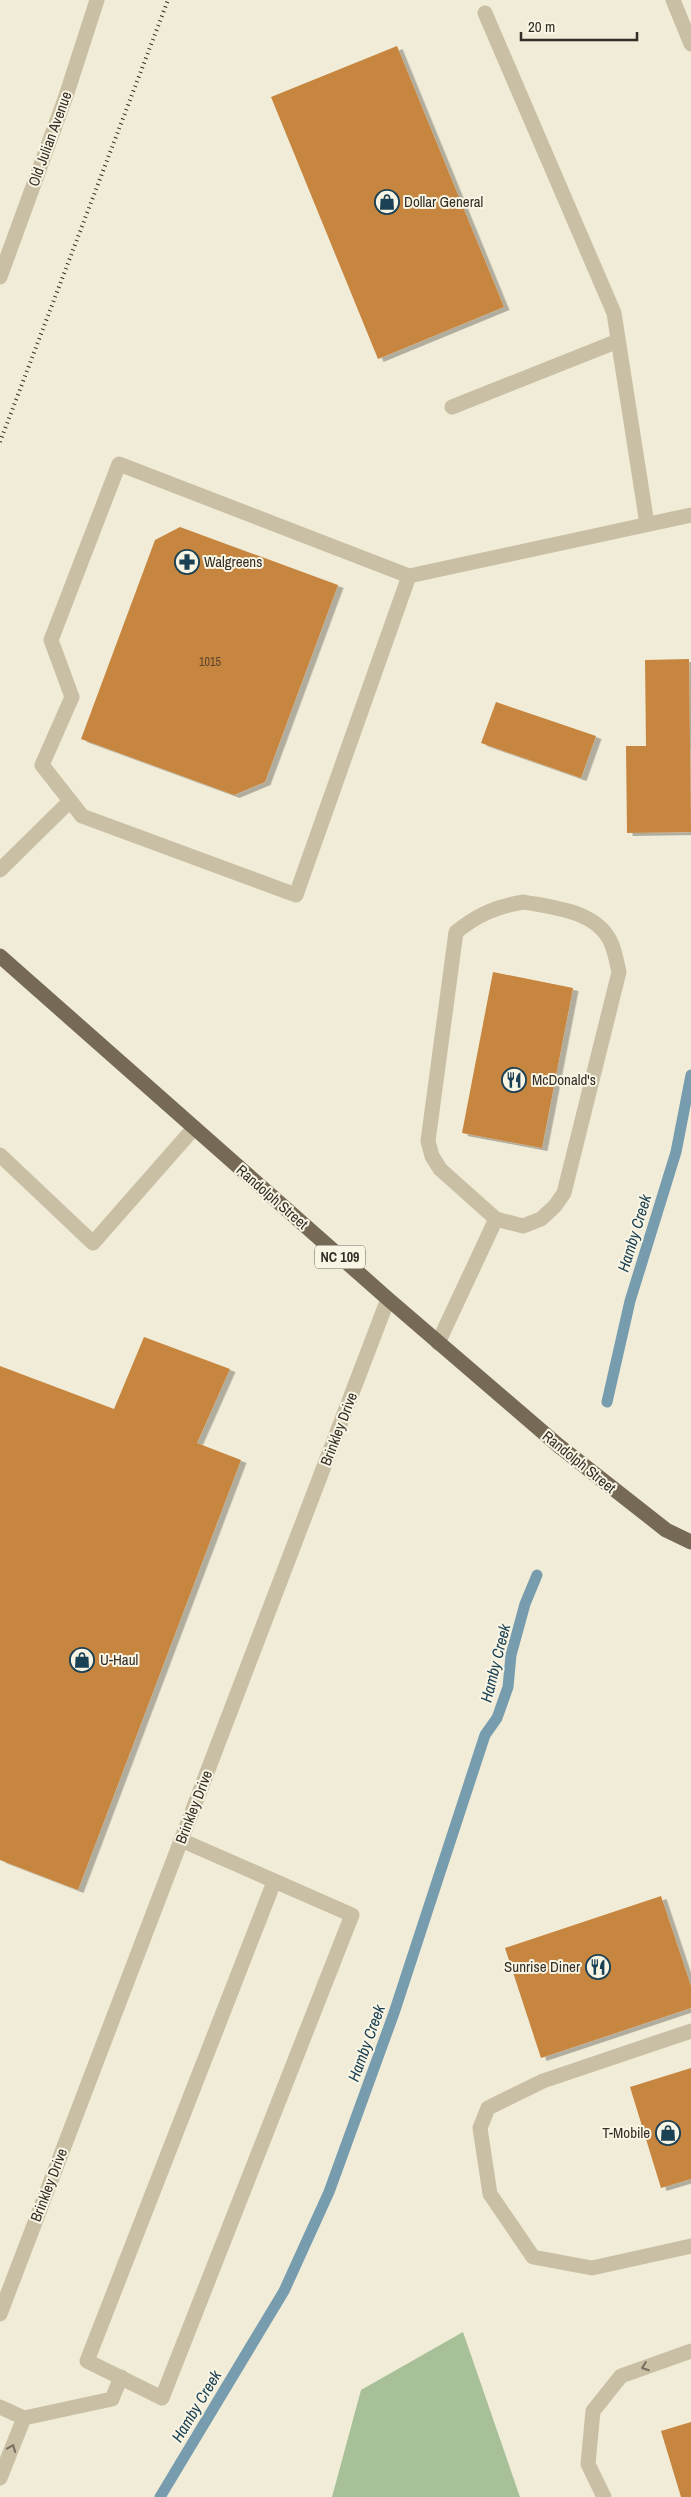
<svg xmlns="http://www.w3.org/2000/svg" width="691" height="2497" viewBox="0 0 691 2497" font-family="'Archivo Narrow',sans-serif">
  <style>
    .green { fill: #a7c098 }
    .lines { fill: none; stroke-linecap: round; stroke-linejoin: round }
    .stream { stroke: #769cae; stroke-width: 11 }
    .building { fill: #c78640; filter: url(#shadow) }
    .minor { stroke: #c9bfa4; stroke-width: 15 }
    .major { stroke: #766a56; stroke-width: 15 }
    .rail { stroke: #342e26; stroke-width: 4; stroke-dasharray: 1 4; stroke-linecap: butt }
    .oneway { stroke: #776f5f }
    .labels { text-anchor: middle; stroke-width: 4; stroke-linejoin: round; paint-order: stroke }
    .number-label { font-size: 12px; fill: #59442c }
    .shield { fill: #f9f5e4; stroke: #6f6a5f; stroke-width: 1 }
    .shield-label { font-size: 14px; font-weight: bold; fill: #342e26 }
    .street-label { font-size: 15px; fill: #342e26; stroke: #f9f5e4 }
    .poi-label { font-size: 15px; fill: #342e26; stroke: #f9f5e4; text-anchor: start }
    .water-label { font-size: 16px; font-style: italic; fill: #1b4155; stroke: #f9f5e4 }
  </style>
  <defs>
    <filter id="shadow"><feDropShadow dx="5.5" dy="3" stdDeviation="0" flood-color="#0004"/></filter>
  </defs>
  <rect width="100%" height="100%" fill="#f1ecd7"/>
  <!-- green -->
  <path class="green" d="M463 2332 520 2497H332L361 2390Z"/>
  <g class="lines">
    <!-- stream -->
    <g class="stream">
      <path d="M607 1402 630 1301 676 1152 691 1075"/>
      <path d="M160 2497 284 2291 329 2192 394 2013 485 1735 497 1718 508 1687 511 1655 525 1604 537 1575"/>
    </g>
  </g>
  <!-- building -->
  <g class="building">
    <path d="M397 46 504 307 378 359 271 97Z"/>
    <path d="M180 527 338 585 265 782 234 795 81 739 155 540Z"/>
    <path d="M689 659 691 832 627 833 626 746H646L645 660Z"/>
    <path d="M496 702 596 736 581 778 481 743Z"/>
    <path d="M493 972 573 988 542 1148 462 1133Z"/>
    <path d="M144 1337 230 1369 197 1443 241 1460 78 1890 0 1860V1366L114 1409Z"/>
    <path d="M661 1896 691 1986V2008L541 2058 505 1948Z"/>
    <path d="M691 2068V2179L661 2188 630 2087Z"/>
    <path d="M691 2422V2497H681L661 2431Z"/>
  </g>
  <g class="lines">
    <!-- minor -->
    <g class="minor">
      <path d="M673 0 691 44"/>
      <path d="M485 13 614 313 647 524"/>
      <path d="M0 277 66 96 97 0"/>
      <path d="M452 407 618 341"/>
      <path d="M409 576 296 895 82 816 42 765 72 697 51 640 119 464 409 576 691 515"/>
      <path d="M0 870 70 801"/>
      <path d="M524 902C555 908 599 911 612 945 615 953 617 963 619 972L564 1193 555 1206 541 1219 523 1226 496 1219 440 1169 432 1156 428 1141 456 932C477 915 497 906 524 902Z"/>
      <path d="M0 1155 93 1243 194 1128"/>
      <path d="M438 1343 496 1219"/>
      <path d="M181 1840 352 1915 162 2398 87 2361 274 1882"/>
      <path d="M691 2031 543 2081 488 2108 480 2128 490 2194 533 2257 592 2268 691 2246"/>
      <path d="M0 2314 388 1299"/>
      <path d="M0 2407 24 2418 112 2399 121 2377"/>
      <path d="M0 2478 24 2418"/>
      <path d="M604 2497 588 2464 593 2411 621 2376 691 2351"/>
    </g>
    <!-- major -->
    <path class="major" d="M0 956 388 1299 559 1446 666 1530 691 1542"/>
    <!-- rail -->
    <path class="rail" d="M0 442 168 0"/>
  </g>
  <!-- one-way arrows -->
  <defs><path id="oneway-chevron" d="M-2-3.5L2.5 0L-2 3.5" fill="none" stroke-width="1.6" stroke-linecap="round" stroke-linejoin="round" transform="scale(1.25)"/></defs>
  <g class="oneway">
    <use href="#oneway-chevron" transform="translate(645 2367) rotate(160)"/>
    <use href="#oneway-chevron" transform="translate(12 2448) rotate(-68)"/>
  </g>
  <!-- icons -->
  <defs>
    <symbol id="shop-ring" viewBox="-11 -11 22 22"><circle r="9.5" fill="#f9f5e4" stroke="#1b4155" stroke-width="1.5"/><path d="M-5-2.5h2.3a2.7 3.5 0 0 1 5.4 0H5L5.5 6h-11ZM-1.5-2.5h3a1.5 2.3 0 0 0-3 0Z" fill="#1b4155"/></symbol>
    <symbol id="pharmacy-ring" viewBox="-11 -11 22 22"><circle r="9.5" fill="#f9f5e4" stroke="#1b4155" stroke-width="1.5"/><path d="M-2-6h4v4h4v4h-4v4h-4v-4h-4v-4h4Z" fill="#1b4155"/></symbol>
    <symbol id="restaurant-ring" viewBox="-11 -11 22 22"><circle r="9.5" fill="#f9f5e4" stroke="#1b4155" stroke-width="1.5"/><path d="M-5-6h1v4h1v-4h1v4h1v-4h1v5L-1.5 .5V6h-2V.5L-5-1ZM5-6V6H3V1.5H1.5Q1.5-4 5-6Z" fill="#1b4155"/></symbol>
  </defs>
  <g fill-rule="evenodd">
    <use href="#shop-ring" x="373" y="188" width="28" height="28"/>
    <use href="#pharmacy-ring" x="173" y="548" width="28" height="28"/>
    <use href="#restaurant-ring" x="500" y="1066" width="28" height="28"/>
    <use href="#shop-ring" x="68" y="1646" width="28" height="28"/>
    <use href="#restaurant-ring" x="584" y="1953" width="28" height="28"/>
    <use href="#shop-ring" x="654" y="2119" width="28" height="28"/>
  </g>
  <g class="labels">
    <!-- number labels -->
    <g class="number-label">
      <text x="210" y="666">1015</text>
    </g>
    <!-- shield labels -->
    <rect class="shield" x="315" y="1245.5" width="50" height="23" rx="4"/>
    <g class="shield-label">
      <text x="340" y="1262">NC 109</text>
    </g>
    <!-- street labels -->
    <g class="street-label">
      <text transform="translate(50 139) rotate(-70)" y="5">Old Julian Avenue</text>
      <text transform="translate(272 1197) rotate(41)" y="5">Randolph Street</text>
      <text transform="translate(339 1429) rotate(-69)" y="5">Brinkley Drive</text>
      <text transform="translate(579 1462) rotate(39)" y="5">Randolph Street</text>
      <text transform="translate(194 1807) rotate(-69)" y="5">Brinkley Drive</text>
      <text transform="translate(49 2185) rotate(-69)" y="5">Brinkley Drive</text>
    </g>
    <!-- poi labels -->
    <g class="poi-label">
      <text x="404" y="207">Dollar General</text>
      <text x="204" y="567">Walgreens</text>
      <text x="532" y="1085">McDonald's</text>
      <text x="100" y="1665">U-Haul</text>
      <text x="580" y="1972" text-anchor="end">Sunrise Diner</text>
      <text x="650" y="2138" text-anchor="end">T-Mobile</text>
    </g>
    <!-- water labels -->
    <g class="water-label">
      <text transform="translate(634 1233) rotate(-73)" y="6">Hamby Creek</text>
      <text transform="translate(495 1663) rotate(-76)" y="6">Hamby Creek</text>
      <text transform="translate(366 2043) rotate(-70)" y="6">Hamby Creek</text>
      <text transform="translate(196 2406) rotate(-59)" y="6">Hamby Creek</text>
    </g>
  </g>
  <!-- scale -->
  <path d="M521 32v8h116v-8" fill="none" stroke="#342e26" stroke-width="2.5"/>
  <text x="528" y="32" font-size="15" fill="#342e26" stroke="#f9f5e4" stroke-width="4" paint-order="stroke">20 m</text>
</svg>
